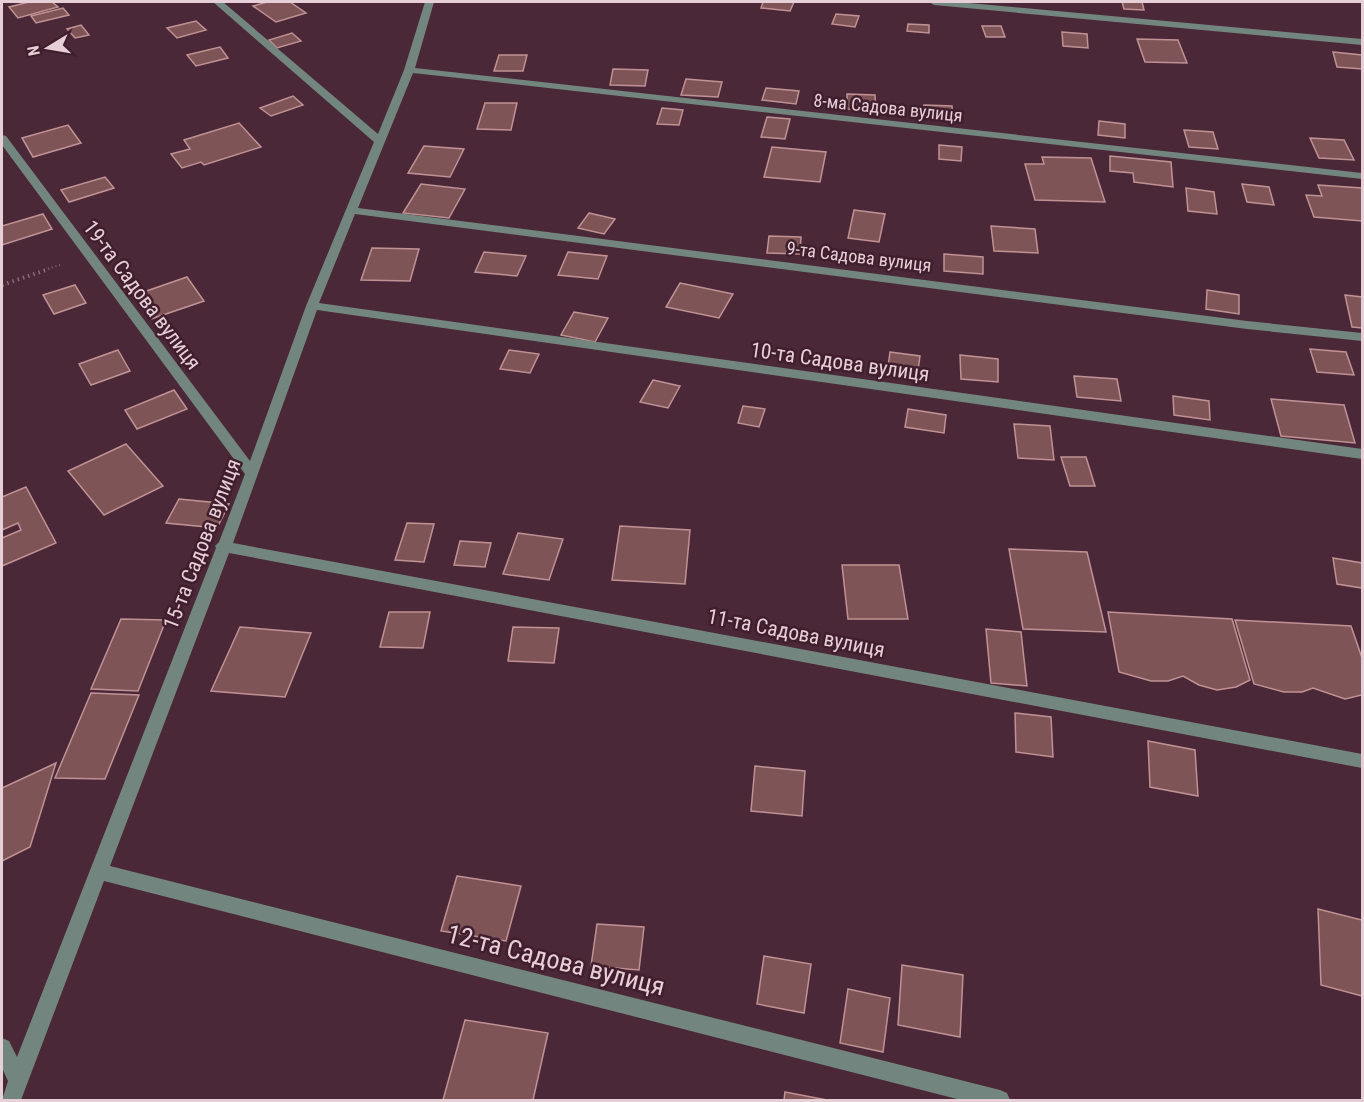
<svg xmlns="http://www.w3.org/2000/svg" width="1364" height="1102" viewBox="0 0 1364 1102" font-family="'Roboto Condensed',sans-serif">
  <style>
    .building { fill: #7e5457; stroke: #c09295; stroke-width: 1.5 }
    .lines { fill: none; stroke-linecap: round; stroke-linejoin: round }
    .path-far1 { stroke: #886a76; stroke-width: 2; stroke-dasharray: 1 3; stroke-linecap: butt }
    .path { stroke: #886a76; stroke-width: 4; stroke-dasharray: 1.5 4; stroke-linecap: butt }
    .minor { fill: #72867f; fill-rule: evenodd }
    .labels { text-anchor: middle; stroke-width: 5; stroke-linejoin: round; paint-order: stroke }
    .far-street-label { font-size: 18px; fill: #e6cfd7; stroke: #401e2d }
    .street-label { font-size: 21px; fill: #e6cfd7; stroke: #401e2d }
    .near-street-label { font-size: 26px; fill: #e6cfd7; stroke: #401e2d }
  </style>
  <rect width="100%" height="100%" fill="#4b2837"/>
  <!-- building -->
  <g class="building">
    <path d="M29 2H52L58 7 18 18 9 7Z"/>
    <path d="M267 2H290L306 13 276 22 253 6Z"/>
    <path d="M763 2H794L790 11 761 8Z"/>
    <path d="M1122 2H1142L1144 10 1124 9Z"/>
    <path d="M63 8 69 15 36 23 31 16Z"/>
    <path d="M836 14 859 16 855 27 832 24Z"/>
    <path d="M196 21 206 30 177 38 167 28Z"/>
    <path d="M908 24 929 25V33L907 31Z"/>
    <path d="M81 25 89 35 75 38 67 29Z"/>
    <path d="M982 26H1001L1005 37H986Z"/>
    <path d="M1062 32 1087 34 1088 48 1063 46Z"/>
    <path d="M292 33 301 41 277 48 269 40Z"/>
    <path d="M1137 39 1178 40 1187 63 1145 62Z"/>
    <path d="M220 47 228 58 196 66 187 55Z"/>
    <path d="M1333 52 1362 55V69L1337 67Z"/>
    <path d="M499 55H527L523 71H494Z"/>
    <path d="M613 69 648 70 645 86 610 85Z"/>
    <path d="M686 79 722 82 718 97 681 95Z"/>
    <path d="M766 88 799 91 796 104 762 100Z"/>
    <path d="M847 94 875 95 876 110 847 109Z"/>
    <path d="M293 96 303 105 271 116 260 108Z"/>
    <path d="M485 103H517L511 130 477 129Z"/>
    <path d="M924 105 952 106 953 120 924 119Z"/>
    <path d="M662 108 683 110 679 125 657 124Z"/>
    <path d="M767 117 790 119 785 139 761 137Z"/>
    <path d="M1099 121 1125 124V138L1098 135Z"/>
    <path d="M239 123 261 147 204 165 201 162 182 168 171 154 190 149 184 140Z"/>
    <path d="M68 125 81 143 33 157 22 138Z"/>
    <path d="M1184 130 1213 132 1218 149 1189 147Z"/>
    <path d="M1310 138 1344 140 1354 160 1319 158Z"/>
    <path d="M939 145 962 147 961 161 939 159Z"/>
    <path d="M424 146 464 149 450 177 408 173Z"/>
    <path d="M772 147 826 152 820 182 764 177Z"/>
    <path d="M1110 156 1171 162 1173 187 1134 182 1133 173 1110 171Z"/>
    <path d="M1042 157 1091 158 1105 202 1035 200 1025 164H1044Z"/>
    <path d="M105 177 114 188 69 202 61 190Z"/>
    <path d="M421 184 465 189 449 218 403 213Z"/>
    <path d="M1242 184 1269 187 1274 205 1247 202Z"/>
    <path d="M1318 185 1362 188V221L1314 217 1306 195 1322 196Z"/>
    <path d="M1186 188 1214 192 1217 214 1188 211Z"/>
    <path d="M854 210 885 214 879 242 848 238Z"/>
    <path d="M589 213 615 219 604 234 578 228Z"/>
    <path d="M43 214 52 229 2 245V226Z"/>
    <path d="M991 226 1035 229 1038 253 994 251Z"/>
    <path d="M769 236 801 237 800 254 767 253Z"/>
    <path d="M372 248 419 249 410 281 361 280Z"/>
    <path d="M484 252 526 256 517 276 475 272Z"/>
    <path d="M568 252 607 256 598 279 558 275Z"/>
    <path d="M944 254 983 257V274L944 271Z"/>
    <path d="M187 277 204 301 151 319 135 295Z"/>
    <path d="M680 283 733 294 719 318 666 307Z"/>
    <path d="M75 285 86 303 54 314 43 295Z"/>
    <path d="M1207 290 1239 295V314L1206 309Z"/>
    <path d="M1345 295 1362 297V328L1352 327Z"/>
    <path d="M574 312 608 318 595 342 561 335Z"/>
    <path d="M1310 349 1346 352 1354 375 1317 372Z"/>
    <path d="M118 350 130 371 91 385 79 364Z"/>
    <path d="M509 350 539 354 530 373 500 369Z"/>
    <path d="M890 352 920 356 917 377 887 374Z"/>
    <path d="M960 355 998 359V382L961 379Z"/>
    <path d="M1074 376 1117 379 1121 401 1077 397Z"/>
    <path d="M653 380 680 386 668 408 640 402Z"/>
    <path d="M174 390 187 409 137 429 125 410Z"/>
    <path d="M1173 396 1209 401 1210 420 1174 415Z"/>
    <path d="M1271 399 1344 405 1355 443 1281 436Z"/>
    <path d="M743 406 765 409 759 427 738 423Z"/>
    <path d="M908 409 946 415 944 433 905 427Z"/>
    <path d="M1014 424 1050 426 1054 460 1018 458Z"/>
    <path d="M126 444 163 486 104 515 68 471Z"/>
    <path d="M1061 457H1086L1095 486H1070Z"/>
    <path d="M26 487 56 543 2 566V538L21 530 18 523 2 530V497Z"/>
    <path d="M179 499 229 504 217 528 166 523Z"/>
    <path d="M407 523 434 524 424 562 395 560Z"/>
    <path d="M620 526 690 530 685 584 612 580Z"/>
    <path d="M518 533 563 539 549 580 503 574Z"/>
    <path d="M460 541 491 543 485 567 454 565Z"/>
    <path d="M1009 549 1087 552 1106 632 1023 629Z"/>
    <path d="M1333 558 1362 563V588L1337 584Z"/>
    <path d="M842 565H899L908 619H848Z"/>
    <path d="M389 612H430L423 648 380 647Z"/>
    <path d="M1108 612 1232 619 1250 680 1236 687 1217 690 1199 685 1183 676 1168 681H1151L1119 672Z"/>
    <path d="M121 619 166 620 138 691 91 689Z"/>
    <path d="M1235 620 1351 626 1362 658V695L1345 699 1313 688 1302 692H1284L1254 684Z"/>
    <path d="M240 627 311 633 285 697 211 691Z"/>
    <path d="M513 627 559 628 554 663 508 661Z"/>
    <path d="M986 629 1021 632 1027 686 991 683Z"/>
    <path d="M91 693 139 695 105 779 55 778Z"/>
    <path d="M1015 713 1051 717 1053 757 1016 752Z"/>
    <path d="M1148 741 1195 750 1198 796 1150 787Z"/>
    <path d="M56 763 30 847 2 861V788Z"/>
    <path d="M755 766 805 771 802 816 751 811Z"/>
    <path d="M457 876 521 886 506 941 441 931Z"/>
    <path d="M1318 909 1362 920V996L1321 985Z"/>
    <path d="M597 924 644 927 639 970 591 966Z"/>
    <path d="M764 956 811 964 804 1013 757 1004Z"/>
    <path d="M902 965 963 975 960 1037 898 1025Z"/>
    <path d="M848 989 890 998 883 1052 840 1043Z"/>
    <path d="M465 1020 548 1033 533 1100H443Z"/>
    <path d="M785 1092 827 1100H784Z"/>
  </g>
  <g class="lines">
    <!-- path-far1 -->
    <path class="path-far1" d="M44 270 63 264"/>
    <!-- path -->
    <path class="path" d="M2 285 49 269"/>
    <!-- minor -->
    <g class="minor">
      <path d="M213 2H223L378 134 404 70 425 2H434L415 68 1362 173V179L413 73 358 208 1247 321 1362 333V341L1247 329 355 214 319 303 1362 449V459L317 310 233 543 1362 754V768L229 553 110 866 1000 1090 1007 1093 1010 1100H961L104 881 21 1100H2L8 1081 2 1068V1038L9 1041 17 1057 216 548 215 546 219 542 245 474 2 145V135L6 136 250 461 306 306 374 142Z"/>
      <path d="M929 2H958L1362 39V45L934 5Z"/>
    </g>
  </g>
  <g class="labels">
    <!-- far-street labels -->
    <g class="far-street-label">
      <text transform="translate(888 108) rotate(6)" y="6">8-ма Садова вулиця</text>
      <text transform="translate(859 257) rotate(7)" y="6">9-та Садова вулиця</text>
    </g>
    <!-- street labels -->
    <g class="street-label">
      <text transform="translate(142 295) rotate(53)" y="7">19-та Садова вулиця</text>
      <text transform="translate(840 362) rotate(8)" y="7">10-та Садова вулиця</text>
      <text transform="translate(202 544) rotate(-69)" y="7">15-та Садова вулиця</text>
      <text transform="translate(796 633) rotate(11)" y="7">11-та Садова вулиця</text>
    </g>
    <!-- near-street labels -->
    <g class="near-street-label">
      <text transform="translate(556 960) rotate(14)" y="9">12-та Садова вулиця</text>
    </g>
  </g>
  <!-- border -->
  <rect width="1364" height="1102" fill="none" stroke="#e6cfd7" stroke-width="6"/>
  <!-- north arrow -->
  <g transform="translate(48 48) rotate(259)" stroke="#401e2d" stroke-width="4.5" paint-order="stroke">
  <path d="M0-4.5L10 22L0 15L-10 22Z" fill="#e6cfd7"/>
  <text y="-9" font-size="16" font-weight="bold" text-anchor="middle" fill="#e6cfd7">N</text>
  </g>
</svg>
